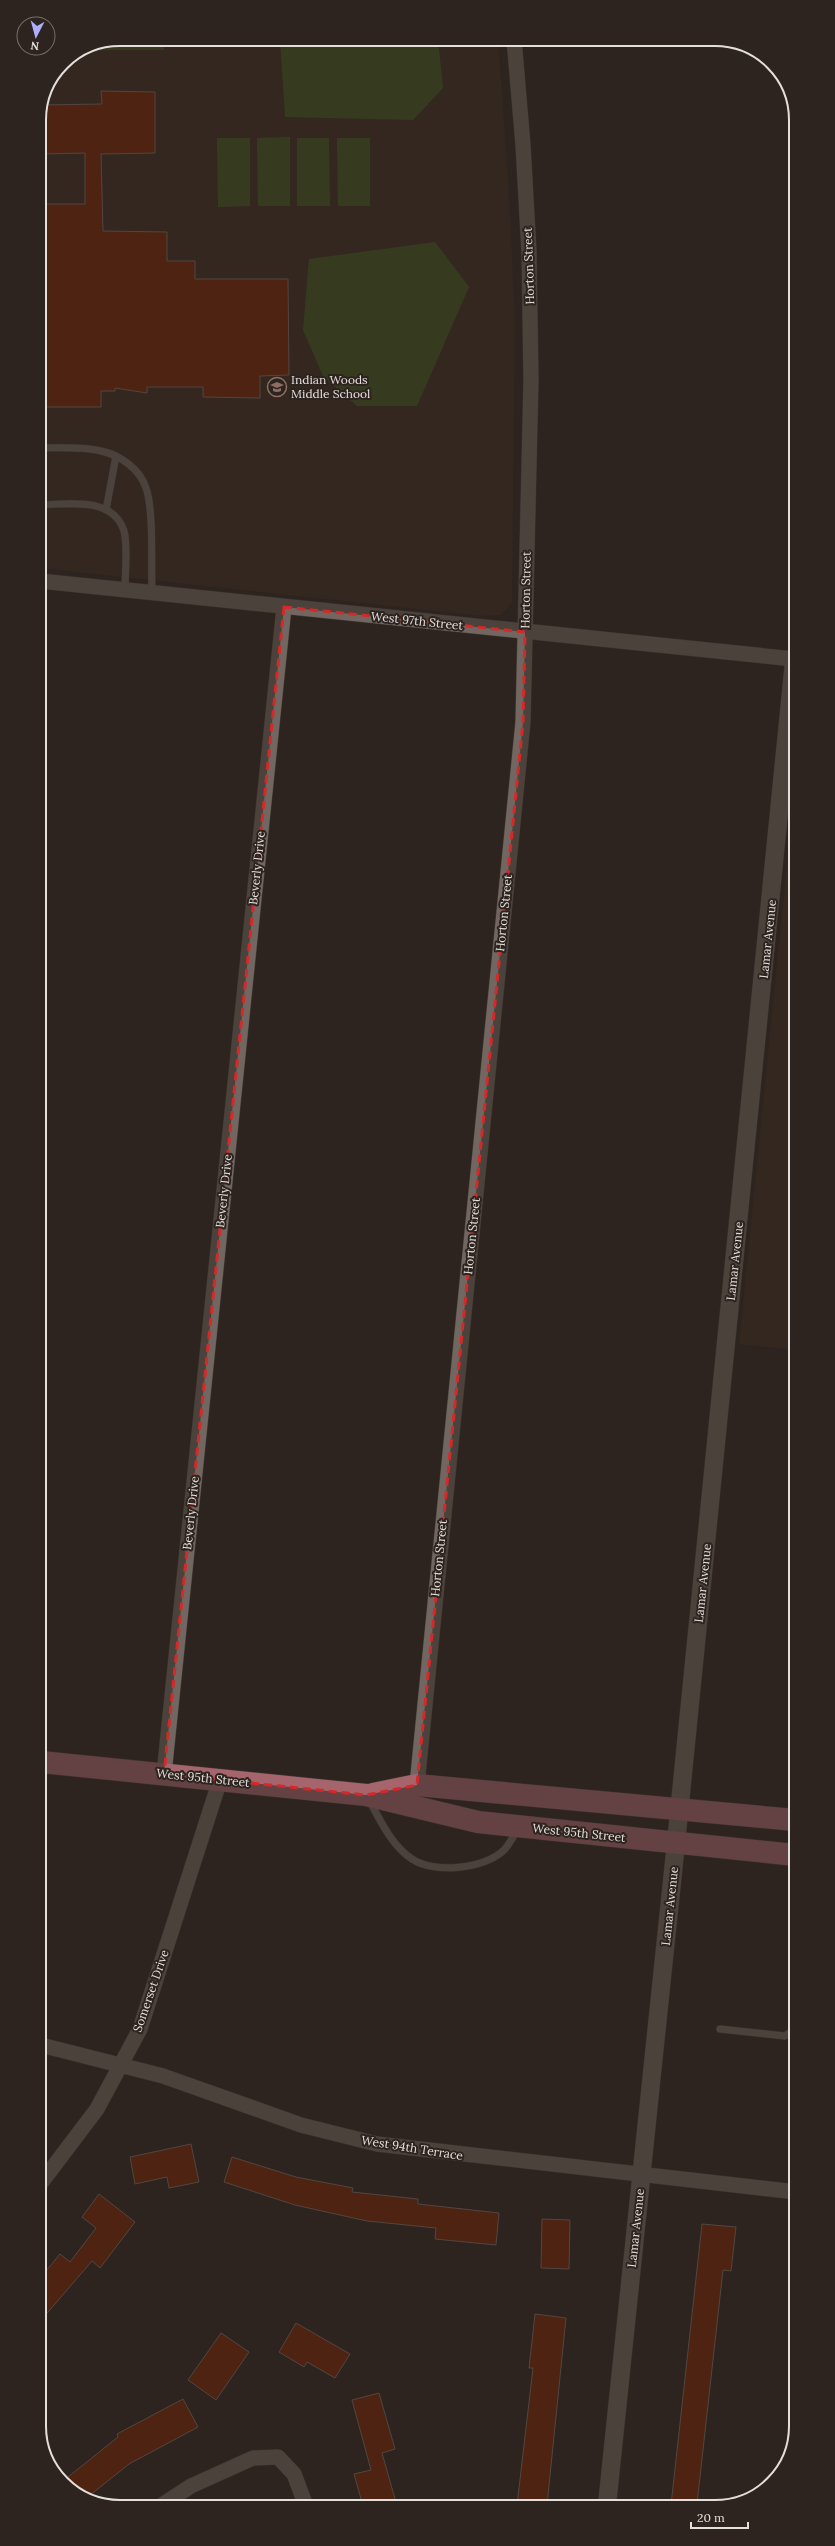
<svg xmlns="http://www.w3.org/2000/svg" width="835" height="2546" viewBox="0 0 835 2546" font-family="Lora,serif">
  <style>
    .built { fill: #3a2b23 }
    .green { fill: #425621 }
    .building { fill: #752300; stroke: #7c6f6b }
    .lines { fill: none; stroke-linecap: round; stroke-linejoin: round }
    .service-casing { stroke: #473f3c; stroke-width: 8 }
    .minor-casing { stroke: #473f3c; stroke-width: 16 }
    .tertiary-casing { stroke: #473f3c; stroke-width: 19 }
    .primary-casing { stroke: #473f3c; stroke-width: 23 }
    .service { stroke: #726661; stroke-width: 7 }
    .minor { stroke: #726661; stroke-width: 15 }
    .tertiary { stroke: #726661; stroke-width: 18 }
    .primary { stroke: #a6656d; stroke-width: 22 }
    .marked { fill: none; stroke: #d62828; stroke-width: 3; stroke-dasharray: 8 5; stroke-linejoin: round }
    .labels { text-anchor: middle; stroke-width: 4; stroke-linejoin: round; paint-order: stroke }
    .street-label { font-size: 12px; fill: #e5dfdc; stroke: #2d241f }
    .poi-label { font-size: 12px; fill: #e5dfdc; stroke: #2d241f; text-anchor: start }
    .rim { fill: none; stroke: #e5dfdc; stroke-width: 2 }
  </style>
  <rect width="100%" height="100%" fill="#2d241f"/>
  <!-- built -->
  <g class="built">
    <path d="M120 39H498L508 177 515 317 512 603 501 615 481 616 40 568 39 120 45 89 63 63 89 45Z"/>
    <path d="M794 794 795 1350 739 1344Z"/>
  </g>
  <!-- green -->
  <g class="green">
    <path d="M120 39H164V50H82L89 45Z"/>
    <path d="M280 39H438L443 88 413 120 285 117Z"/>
    <path d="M290 137V206H258L257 138Z"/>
    <path d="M217 138H250V206L218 207Z"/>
    <path d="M297 138H329L330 206H297Z"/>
    <path d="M337 138H370V206H338Z"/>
    <path d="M435 242 469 287 417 406H357L323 376 303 330 309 259Z"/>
  </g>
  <!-- building -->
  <g class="building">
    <path d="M101 91 155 92V153L101 154 103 231 167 232V261H195V279H288L289 375 260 376V398L203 397V387H147V393L115 388V391H101V407H39V204H85V153L39 154V120L42 105 102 104Z"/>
    <path d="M191 2144 199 2182 169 2188 167 2177 135 2184 130 2157Z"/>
    <path d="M232 2157 296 2177 353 2188 352 2192 418 2199V2204L499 2213 496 2245 435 2239 436 2228 367 2221 295 2205 224 2182Z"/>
    <path d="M99 2194 135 2222 100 2268 92 2261 42 2319V2276L60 2254 70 2262 96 2228 82 2217Z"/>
    <path d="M542 2219 570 2220 569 2269 541 2268Z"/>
    <path d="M702 2224 736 2227 731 2271 723 2270 697 2504 671 2505Z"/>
    <path d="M535 2314 566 2318 547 2505H517L533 2368H529Z"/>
    <path d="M296 2323 350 2354 335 2378 307 2362 304 2367 279 2352Z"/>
    <path d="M221 2333 249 2352 216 2400 188 2380Z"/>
    <path d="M379 2393 395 2449 382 2453 397 2506H363L354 2474 371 2470 352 2400Z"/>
    <path d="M183 2399 198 2427 129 2464 89 2496 67 2487 63 2481 118 2437 117 2434Z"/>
  </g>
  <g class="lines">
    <defs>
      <g id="service">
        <path d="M39 448C58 448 82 446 101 451 120 455 140 469 146 488 154 510 151 567 152 592"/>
        <path d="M39 505C68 504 113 496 124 531 128 545 125 574 125 590"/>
        <path d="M106 510 116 456"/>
        <path d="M369 1800C380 1820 392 1846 412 1859 434 1874 485 1869 504 1850 509 1845 513 1836 518 1830"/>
        <path d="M720 2029 785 2036 796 2028"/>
      </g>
      <g id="minor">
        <path d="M40 581 794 659"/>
        <path d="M164 1774 284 607"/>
        <path d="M417 1785 523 722 531 380 529 252 523 145 514 39"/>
        <path d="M41 2045 163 2076 301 2125 377 2144 796 2192"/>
        <path d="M41 2183 97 2109 140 2029 220 1780"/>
        <path d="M159 2507 191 2486 253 2458 278 2457 294 2474 306 2506"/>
      </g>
      <path id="tertiary" d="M607 2505 676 1843 794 662"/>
      <g id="primary">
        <path d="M41 1762 366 1795 478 1822 795 1855"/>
        <path d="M373 1794 417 1785 795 1820"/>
      </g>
    </defs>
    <!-- service casing -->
    <use href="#service" class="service-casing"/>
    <!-- minor casing -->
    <use href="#minor" class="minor-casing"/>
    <!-- tertiary casing -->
    <use href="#tertiary" class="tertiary-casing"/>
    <!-- primary casing -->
    <use href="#primary" class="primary-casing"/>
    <!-- service -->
    <use href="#service" class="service"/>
    <!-- minor -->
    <use href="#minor" class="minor"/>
    <!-- tertiary -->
    <use href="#tertiary" class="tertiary"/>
    <!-- primary -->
    <use href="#primary" class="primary"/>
  </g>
  <!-- marked area -->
  <path d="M0 0H835V2546H0ZM284 607 525 632 523 722 417 1785 366 1795 164 1774Z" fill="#2d241f" fill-opacity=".55" fill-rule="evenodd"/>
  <path class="marked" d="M284 607 525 632 523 722 417 1785 366 1795 164 1774Z"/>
  <!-- icons -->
  <defs>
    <symbol id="school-ring" viewBox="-11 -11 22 22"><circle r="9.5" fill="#2d241f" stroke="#8d6e63" stroke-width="1.5"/><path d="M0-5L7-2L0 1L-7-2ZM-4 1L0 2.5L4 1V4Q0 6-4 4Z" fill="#8d6e63"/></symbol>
  </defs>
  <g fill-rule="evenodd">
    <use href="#school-ring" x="266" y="376" width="22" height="22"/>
  </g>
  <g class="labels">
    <!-- street labels -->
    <g class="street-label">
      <text transform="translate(529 266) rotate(-92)" y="4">Horton Street</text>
      <text transform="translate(526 590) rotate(-89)" y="4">Horton Street</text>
      <text transform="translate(417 621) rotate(6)" y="4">West 97th Street</text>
      <text transform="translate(257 868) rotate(-84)" y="4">Beverly Drive</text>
      <text transform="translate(504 913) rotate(-84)" y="4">Horton Street</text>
      <text transform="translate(768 939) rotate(-84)" y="4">Lamar Avenue</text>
      <text transform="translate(224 1191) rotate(-84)" y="4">Beverly Drive</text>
      <text transform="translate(472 1236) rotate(-84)" y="4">Horton Street</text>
      <text transform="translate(735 1261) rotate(-84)" y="4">Lamar Avenue</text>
      <text transform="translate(191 1513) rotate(-84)" y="4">Beverly Drive</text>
      <text transform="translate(439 1558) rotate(-84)" y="4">Horton Street</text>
      <text transform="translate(703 1583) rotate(-84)" y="4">Lamar Avenue</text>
      <text transform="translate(203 1778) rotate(6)" y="4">West 95th Street</text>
      <text transform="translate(579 1833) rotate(6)" y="4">West 95th Street</text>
      <text transform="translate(670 1906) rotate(-84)" y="4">Lamar Avenue</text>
      <text transform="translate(151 1991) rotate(-71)" y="4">Somerset Drive</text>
      <text transform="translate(412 2148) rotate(9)" y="4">West 94th Terrace</text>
      <text transform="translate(636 2228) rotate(-84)" y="4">Lamar Avenue</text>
    </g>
    <!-- poi labels -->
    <g class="poi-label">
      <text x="291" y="384">Indian Woods<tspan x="291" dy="14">Middle School</tspan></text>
    </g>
  </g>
  <!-- crop -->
  <path d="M0 0H835V2546H0ZM120 46H715A74 74 0 0 1 789 120V2426A74 74 0 0 1 715 2500H120A74 74 0 0 1 46 2426V120A74 74 0 0 1 120 46Z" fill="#2d241f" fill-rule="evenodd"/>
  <path class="rim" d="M120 46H715A74 74 0 0 1 789 120V2426A74 74 0 0 1 715 2500H120A74 74 0 0 1 46 2426V120A74 74 0 0 1 120 46Z"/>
  <!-- north arrow -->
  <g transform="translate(36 36) rotate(186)"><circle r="19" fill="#2d241f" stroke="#776f6b"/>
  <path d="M0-3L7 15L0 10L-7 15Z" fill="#acaffb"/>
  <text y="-6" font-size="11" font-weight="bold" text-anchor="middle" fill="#e5dfdc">N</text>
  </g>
  <!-- scale -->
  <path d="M691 2522v6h57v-6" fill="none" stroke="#e5dfdc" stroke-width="2"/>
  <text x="697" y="2522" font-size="12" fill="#e5dfdc" stroke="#2d241f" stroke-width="3" paint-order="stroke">20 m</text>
</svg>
